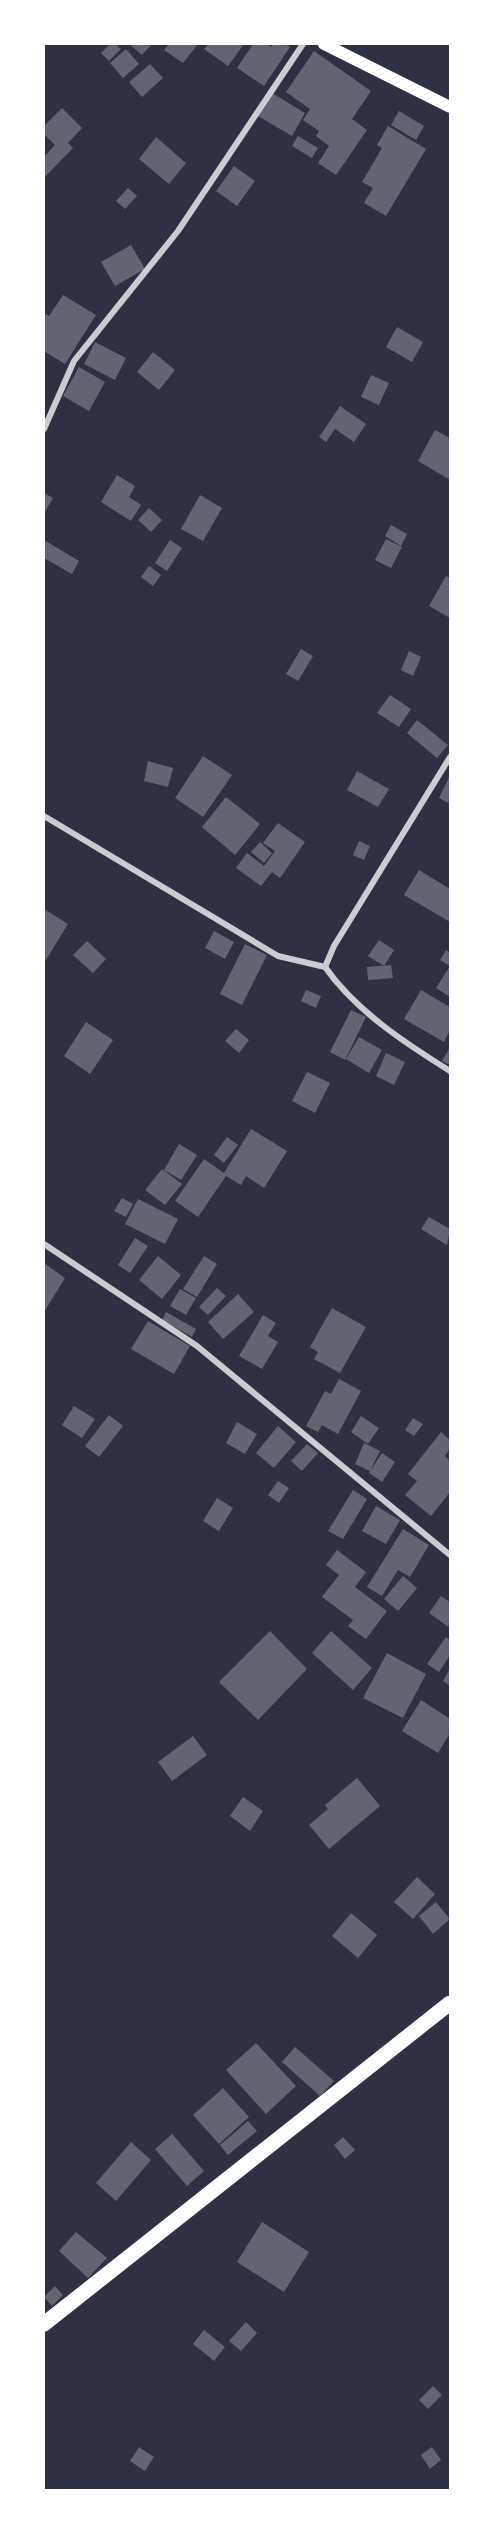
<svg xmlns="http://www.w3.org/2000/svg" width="494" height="2534" viewBox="0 0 494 2534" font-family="'Archivo Narrow',sans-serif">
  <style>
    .building { fill: #626471 }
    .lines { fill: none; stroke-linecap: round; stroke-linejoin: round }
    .minor { stroke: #caccd0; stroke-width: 6 }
    .secondary { stroke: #fff; stroke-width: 12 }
    .primary { stroke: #fff; stroke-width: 15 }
  </style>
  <rect width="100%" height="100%" fill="#2d3142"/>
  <!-- building -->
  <g class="building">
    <path d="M110 44H115L121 49 109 61 101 53Z"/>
    <path d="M129 44H152L142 55Z"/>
    <path d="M169 44H198L183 63 164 50Z"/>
    <path d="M208 44H244L228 66 204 49Z"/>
    <path d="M253 44H267L271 47 273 44H285L290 47 264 86 237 68Z"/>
    <path d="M126 49 139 64 123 78 110 63Z"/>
    <path d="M314 51 371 91 352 119 367 130 336 175 318 163 329 146 316 136 319 131 303 120 310 109 286 92Z"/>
    <path d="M150 64 163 78 142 97 129 82Z"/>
    <path d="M272 93 305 113 292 136 258 116Z"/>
    <path d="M62 108 82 128 68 143 73 148 44 178V157L55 145 44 134V126Z"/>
    <path d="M399 111 424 126 416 140 391 125Z"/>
    <path d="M388 126 426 149 386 216 364 203 373 188 362 182 382 148 377 145Z"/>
    <path d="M298 136 318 148 312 158 292 146Z"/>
    <path d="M156 137 186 163 169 184 139 159Z"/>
    <path d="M234 166 255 181 237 206 216 191Z"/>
    <path d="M128 188 137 196 125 209 116 201Z"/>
    <path d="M131 245 145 269 115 286 101 262Z"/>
    <path d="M63 295 96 315 65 364 44 351V313L49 316Z"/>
    <path d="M397 327 423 342 412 362 386 347Z"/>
    <path d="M95 342 126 358 115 380 84 364Z"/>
    <path d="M153 352 175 370 159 390 137 372Z"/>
    <path d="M79 367 105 382 89 411 63 396Z"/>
    <path d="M371 375 389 383 379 405 361 397Z"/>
    <path d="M340 406 366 424 354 442 335 429 326 442 319 437Z"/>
    <path d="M435 430 450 438V480L418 461Z"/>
    <path d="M117 475 135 486 129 497 141 505 131 521 101 502Z"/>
    <path d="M44 493 53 498 45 512 44 511Z"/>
    <path d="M200 495 222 508 203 541 181 529Z"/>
    <path d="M149 508 162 520 151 532 138 520Z"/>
    <path d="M391 525 407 534 401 546 385 536Z"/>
    <path d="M386 539 402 547 391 568 375 560Z"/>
    <path d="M44 540 79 561 72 574 44 558Z"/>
    <path d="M170 540 182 548 167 571 155 563Z"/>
    <path d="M149 566 161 575 153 586 141 577Z"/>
    <path d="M446 576 450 578V618L429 606Z"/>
    <path d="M301 649 313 656 298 681 286 674Z"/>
    <path d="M409 651 421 657 413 676 401 670Z"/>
    <path d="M390 695 411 709 399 727 377 713Z"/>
    <path d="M417 720 448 745 437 758 407 733Z"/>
    <path d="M203 756 232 775 203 817 175 798Z"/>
    <path d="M148 761 173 768 168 787 144 781Z"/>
    <path d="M357 771 389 789 378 807 347 790Z"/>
    <path d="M450 775V804L439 798Z"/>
    <path d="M226 797 260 824 235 855 202 827Z"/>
    <path d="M278 823 305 842 280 878 272 872 261 886 236 868 247 853 264 866 275 851 263 843Z"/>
    <path d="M359 841 370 846 364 860 353 855Z"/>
    <path d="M260 842 272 853 264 863 251 852Z"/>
    <path d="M419 870 450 889V922L404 895Z"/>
    <path d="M44 909 68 924 44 963Z"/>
    <path d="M214 931 234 942 225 959 205 948Z"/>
    <path d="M379 940 394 950 384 966 368 956Z"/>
    <path d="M87 941 106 959 93 973 73 955Z"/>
    <path d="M245 944 267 955 242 1005 220 994Z"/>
    <path d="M446 950 450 953V997L436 988 450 966 440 960Z"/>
    <path d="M391 965 393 978 368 980 367 967Z"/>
    <path d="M306 990 321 996 316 1008 301 1001Z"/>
    <path d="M421 990 450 1007V1030L444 1042 404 1019Z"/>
    <path d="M351 1010 366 1017 345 1060 330 1052Z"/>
    <path d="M86 1022 113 1040 90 1074 64 1056Z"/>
    <path d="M236 1029 249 1040 239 1053 225 1041Z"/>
    <path d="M359 1037 382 1050 369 1073 346 1059Z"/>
    <path d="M450 1047V1065L442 1061Z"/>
    <path d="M386 1053 405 1062 394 1085 376 1076Z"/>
    <path d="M307 1072 330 1083 315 1113 292 1101Z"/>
    <path d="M251 1129 287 1151 264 1188 246 1176 241 1185 226 1176 198 1217 175 1201 204 1159 224 1173Z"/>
    <path d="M227 1137 238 1145 224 1163 214 1155Z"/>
    <path d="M179 1144 197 1155 181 1180 164 1170Z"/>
    <path d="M162 1169 182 1184 165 1205 145 1190Z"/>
    <path d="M122 1198 133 1204 126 1217 114 1211Z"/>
    <path d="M138 1199 178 1219 165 1244 125 1224Z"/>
    <path d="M429 1217 450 1229 447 1245 421 1229Z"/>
    <path d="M135 1238 148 1246 130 1273 118 1265Z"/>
    <path d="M158 1256 181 1275 162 1299 139 1280Z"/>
    <path d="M204 1256 217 1264 197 1297 183 1289Z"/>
    <path d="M44 1263 65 1278 44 1312Z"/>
    <path d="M217 1288 226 1296 208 1315 199 1307Z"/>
    <path d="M180 1289 196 1298 186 1315 170 1306Z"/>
    <path d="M238 1294 254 1312 223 1339 208 1322Z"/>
    <path d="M332 1308 366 1327 340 1373 314 1359 318 1352 310 1347Z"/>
    <path d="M166 1312 196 1329 192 1337 162 1320Z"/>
    <path d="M263 1315 276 1323 268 1336 278 1342 262 1369 239 1356Z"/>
    <path d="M148 1321 190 1346 174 1374 131 1349Z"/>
    <path d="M339 1379 361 1391 338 1434 322 1425 318 1432 306 1426 325 1391 331 1394Z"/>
    <path d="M74 1406 95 1419 82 1438 62 1425Z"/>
    <path d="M109 1415 123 1426 99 1457 85 1446Z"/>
    <path d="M361 1416 379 1428 368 1444 351 1432Z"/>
    <path d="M413 1418 423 1424 414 1436 405 1430Z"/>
    <path d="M237 1422 257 1434 245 1454 226 1443Z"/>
    <path d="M278 1426 296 1442 274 1468 256 1453Z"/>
    <path d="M441 1432 450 1440V1449L445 1456 450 1461V1492L431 1516 405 1495 417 1481 408 1474Z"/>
    <path d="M364 1443 380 1451 370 1471 382 1453 395 1462 382 1482 369 1473 370 1471 355 1464Z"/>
    <path d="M307 1444 318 1453 302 1471 291 1461Z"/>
    <path d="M278 1481 289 1488 279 1503 268 1495Z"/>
    <path d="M353 1490 367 1499 343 1539 328 1531Z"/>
    <path d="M217 1498 233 1508 219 1531 203 1521Z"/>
    <path d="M376 1506 400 1520 386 1544 362 1531Z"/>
    <path d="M403 1529 429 1545 410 1577 398 1570 382 1596 367 1587Z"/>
    <path d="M337 1550 366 1572 355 1587 387 1611 366 1639 348 1626 353 1620 322 1597 339 1575 326 1565Z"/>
    <path d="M403 1576 417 1588 398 1611 384 1599Z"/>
    <path d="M441 1596 450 1602V1628L429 1613Z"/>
    <path d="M270 1631 307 1669 258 1720 219 1682Z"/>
    <path d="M331 1631 372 1668 353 1690 312 1653Z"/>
    <path d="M446 1637 450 1640V1655L439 1672 427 1664Z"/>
    <path d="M387 1653 426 1674 403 1718 363 1698Z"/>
    <path d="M450 1668V1686L443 1681Z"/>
    <path d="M421 1700 450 1719V1733L438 1753 402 1731Z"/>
    <path d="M193 1736 207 1755 172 1781 158 1762Z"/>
    <path d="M357 1778 380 1806 329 1849 309 1825 328 1809 325 1805Z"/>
    <path d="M243 1797 263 1811 250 1831 230 1816Z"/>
    <path d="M417 1877 435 1894 413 1919 394 1902Z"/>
    <path d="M436 1902 450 1919 433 1934 419 1916Z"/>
    <path d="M351 1913 377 1935 358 1958 332 1936Z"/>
    <path d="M256 2043 296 2086 266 2114 226 2070Z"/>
    <path d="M295 2047 334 2081 320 2096 282 2062Z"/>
    <path d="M223 2088 249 2117 219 2144 193 2115Z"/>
    <path d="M248 2121 257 2131 228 2155 220 2145Z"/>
    <path d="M172 2134 204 2171 187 2186 155 2149Z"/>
    <path d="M343 2137 355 2150 345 2159 334 2145Z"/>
    <path d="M131 2142 151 2160 116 2201 96 2183Z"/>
    <path d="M262 2222 309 2252 284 2292 237 2262Z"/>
    <path d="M76 2232 107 2258 88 2278 59 2251Z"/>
    <path d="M55 2286 63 2295 52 2306 44 2297Z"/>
    <path d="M246 2322 257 2333 241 2351 229 2341Z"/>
    <path d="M204 2330 225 2347 214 2361 193 2344Z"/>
    <path d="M433 2386 442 2395 428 2409 419 2400Z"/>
    <path d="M139 2447 154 2457 145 2471 130 2461Z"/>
    <path d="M432 2447 441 2460 430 2469 421 2455Z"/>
  </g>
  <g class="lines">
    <!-- minor -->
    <g class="minor">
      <path d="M44 429 74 361 178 231 303 44"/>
      <path d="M44 816 278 956 325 967C356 1011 405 1043 450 1071"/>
      <path d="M325 967 334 946 450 757"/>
      <path d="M44 1244 197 1346 450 1555"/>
    </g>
    <!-- secondary -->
    <path class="secondary" d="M324 44 450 107"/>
    <!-- primary -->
    <path class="primary" d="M44 2324 450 2003"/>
  </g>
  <!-- border -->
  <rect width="494" height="2534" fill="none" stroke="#ffffff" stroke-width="90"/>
</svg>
